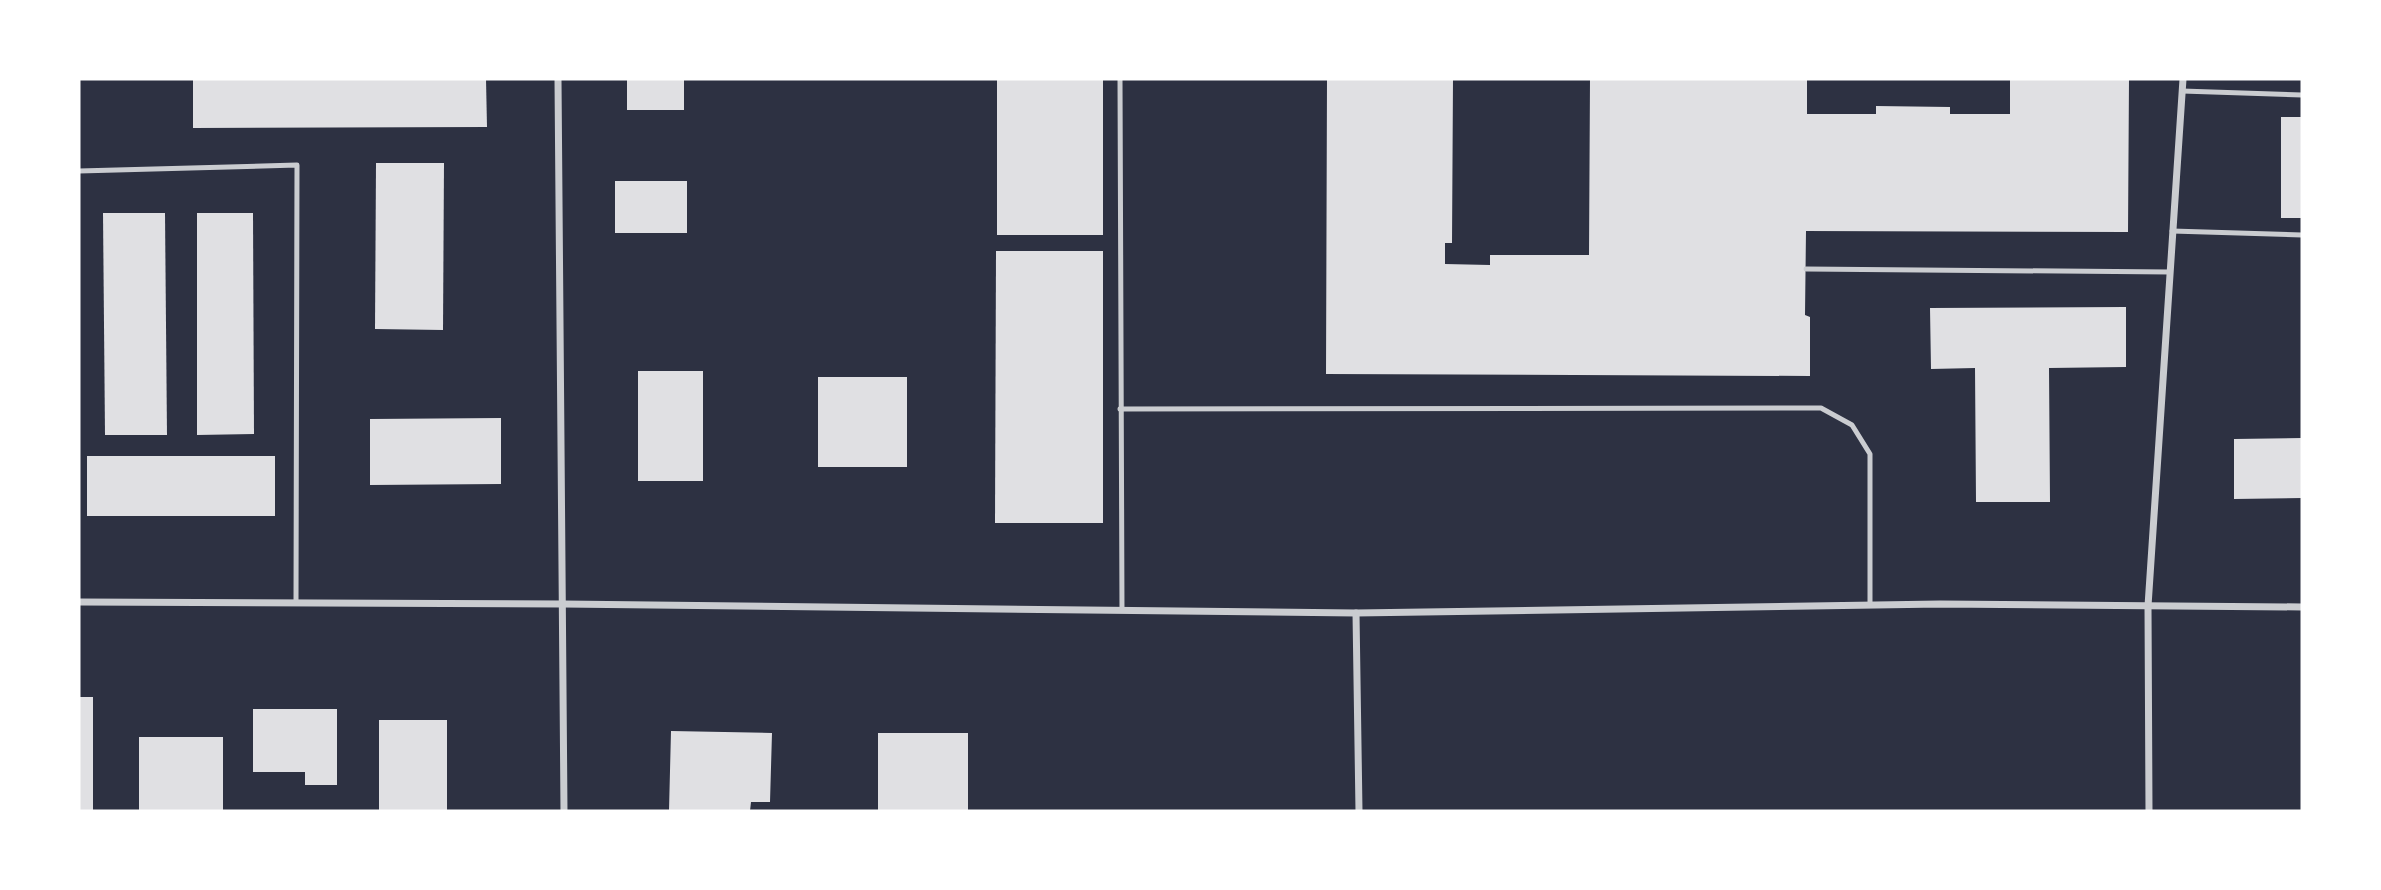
<svg xmlns="http://www.w3.org/2000/svg" width="2381" height="890" viewBox="0 0 2381 890" font-family="'DM Sans',sans-serif">
  <style>
    .building { fill: #e0e0e3 }
    .lines { fill: none; stroke-linecap: round; stroke-linejoin: round }
    .service { stroke: #caccd0; stroke-width: 5 }
    .minor { stroke: #caccd0; stroke-width: 7 }
  </style>
  <rect width="100%" height="100%" fill="#2d3142"/>
  <!-- building -->
  <g class="building">
    <path d="M193 79H486L487 127 193 128Z"/>
    <rect x="627" y="79" width="57" height="31"/>
    <rect x="997" y="79" width="106" height="156"/>
    <path d="M1327 79H1453L1452 243H1445V264L1490 265V255H1589L1590 79H1807V114H1876V106L1950 107V114H2010V79H2129L2128 232 1806 231 1805 315 1810 317V376L1326 374Z"/>
    <rect x="2281" y="117" width="21" height="101"/>
    <path d="M376 163H444L443 330 375 329Z"/>
    <rect x="615" y="181" width="72" height="52"/>
    <path d="M103 213H165L167 435H105Z"/>
    <path d="M197 213H253L254 434 197 435Z"/>
    <path d="M996 251H1103V523H995Z"/>
    <path d="M2126 307V367L2049 368 2050 502H1976L1975 368 1931 369 1930 308Z"/>
    <rect x="638" y="371" width="65" height="110"/>
    <rect x="818" y="377" width="89" height="90"/>
    <path d="M501 418V484L370 485V419Z"/>
    <path d="M2302 438V498L2234 499V439Z"/>
    <rect x="87" y="456" width="188" height="60"/>
    <rect x="79" y="697" width="14" height="114"/>
    <path d="M253 709H337V785H305V772H253Z"/>
    <rect x="379" y="720" width="68" height="91"/>
    <path d="M671 731 772 733 770 802H751L750 811H669Z"/>
    <rect x="878" y="733" width="90" height="78"/>
    <rect x="139" y="737" width="84" height="74"/>
  </g>
  <g class="lines">
    <!-- service -->
    <g class="service">
      <path d="M1120 79 1122 610"/>
      <path d="M2182 91 2302 95"/>
      <path d="M79 171 297 165 296 603"/>
      <path d="M2172 231 2302 235"/>
      <path d="M1806 269 2170 272"/>
      <path d="M1120 409 1821 408 1852 425 1870 454V605"/>
    </g>
    <!-- minor -->
    <g class="minor">
      <path d="M558 79 564 811"/>
      <path d="M79 602 563 604 1356 613 1940 604 2302 607"/>
      <path d="M1356 613 1359 811"/>
      <path d="M2149 811 2148 606 2183 79"/>
    </g>
  </g>
  <!-- border -->
  <rect width="2381" height="890" fill="none" stroke="#ffffff" stroke-width="161"/>
</svg>
